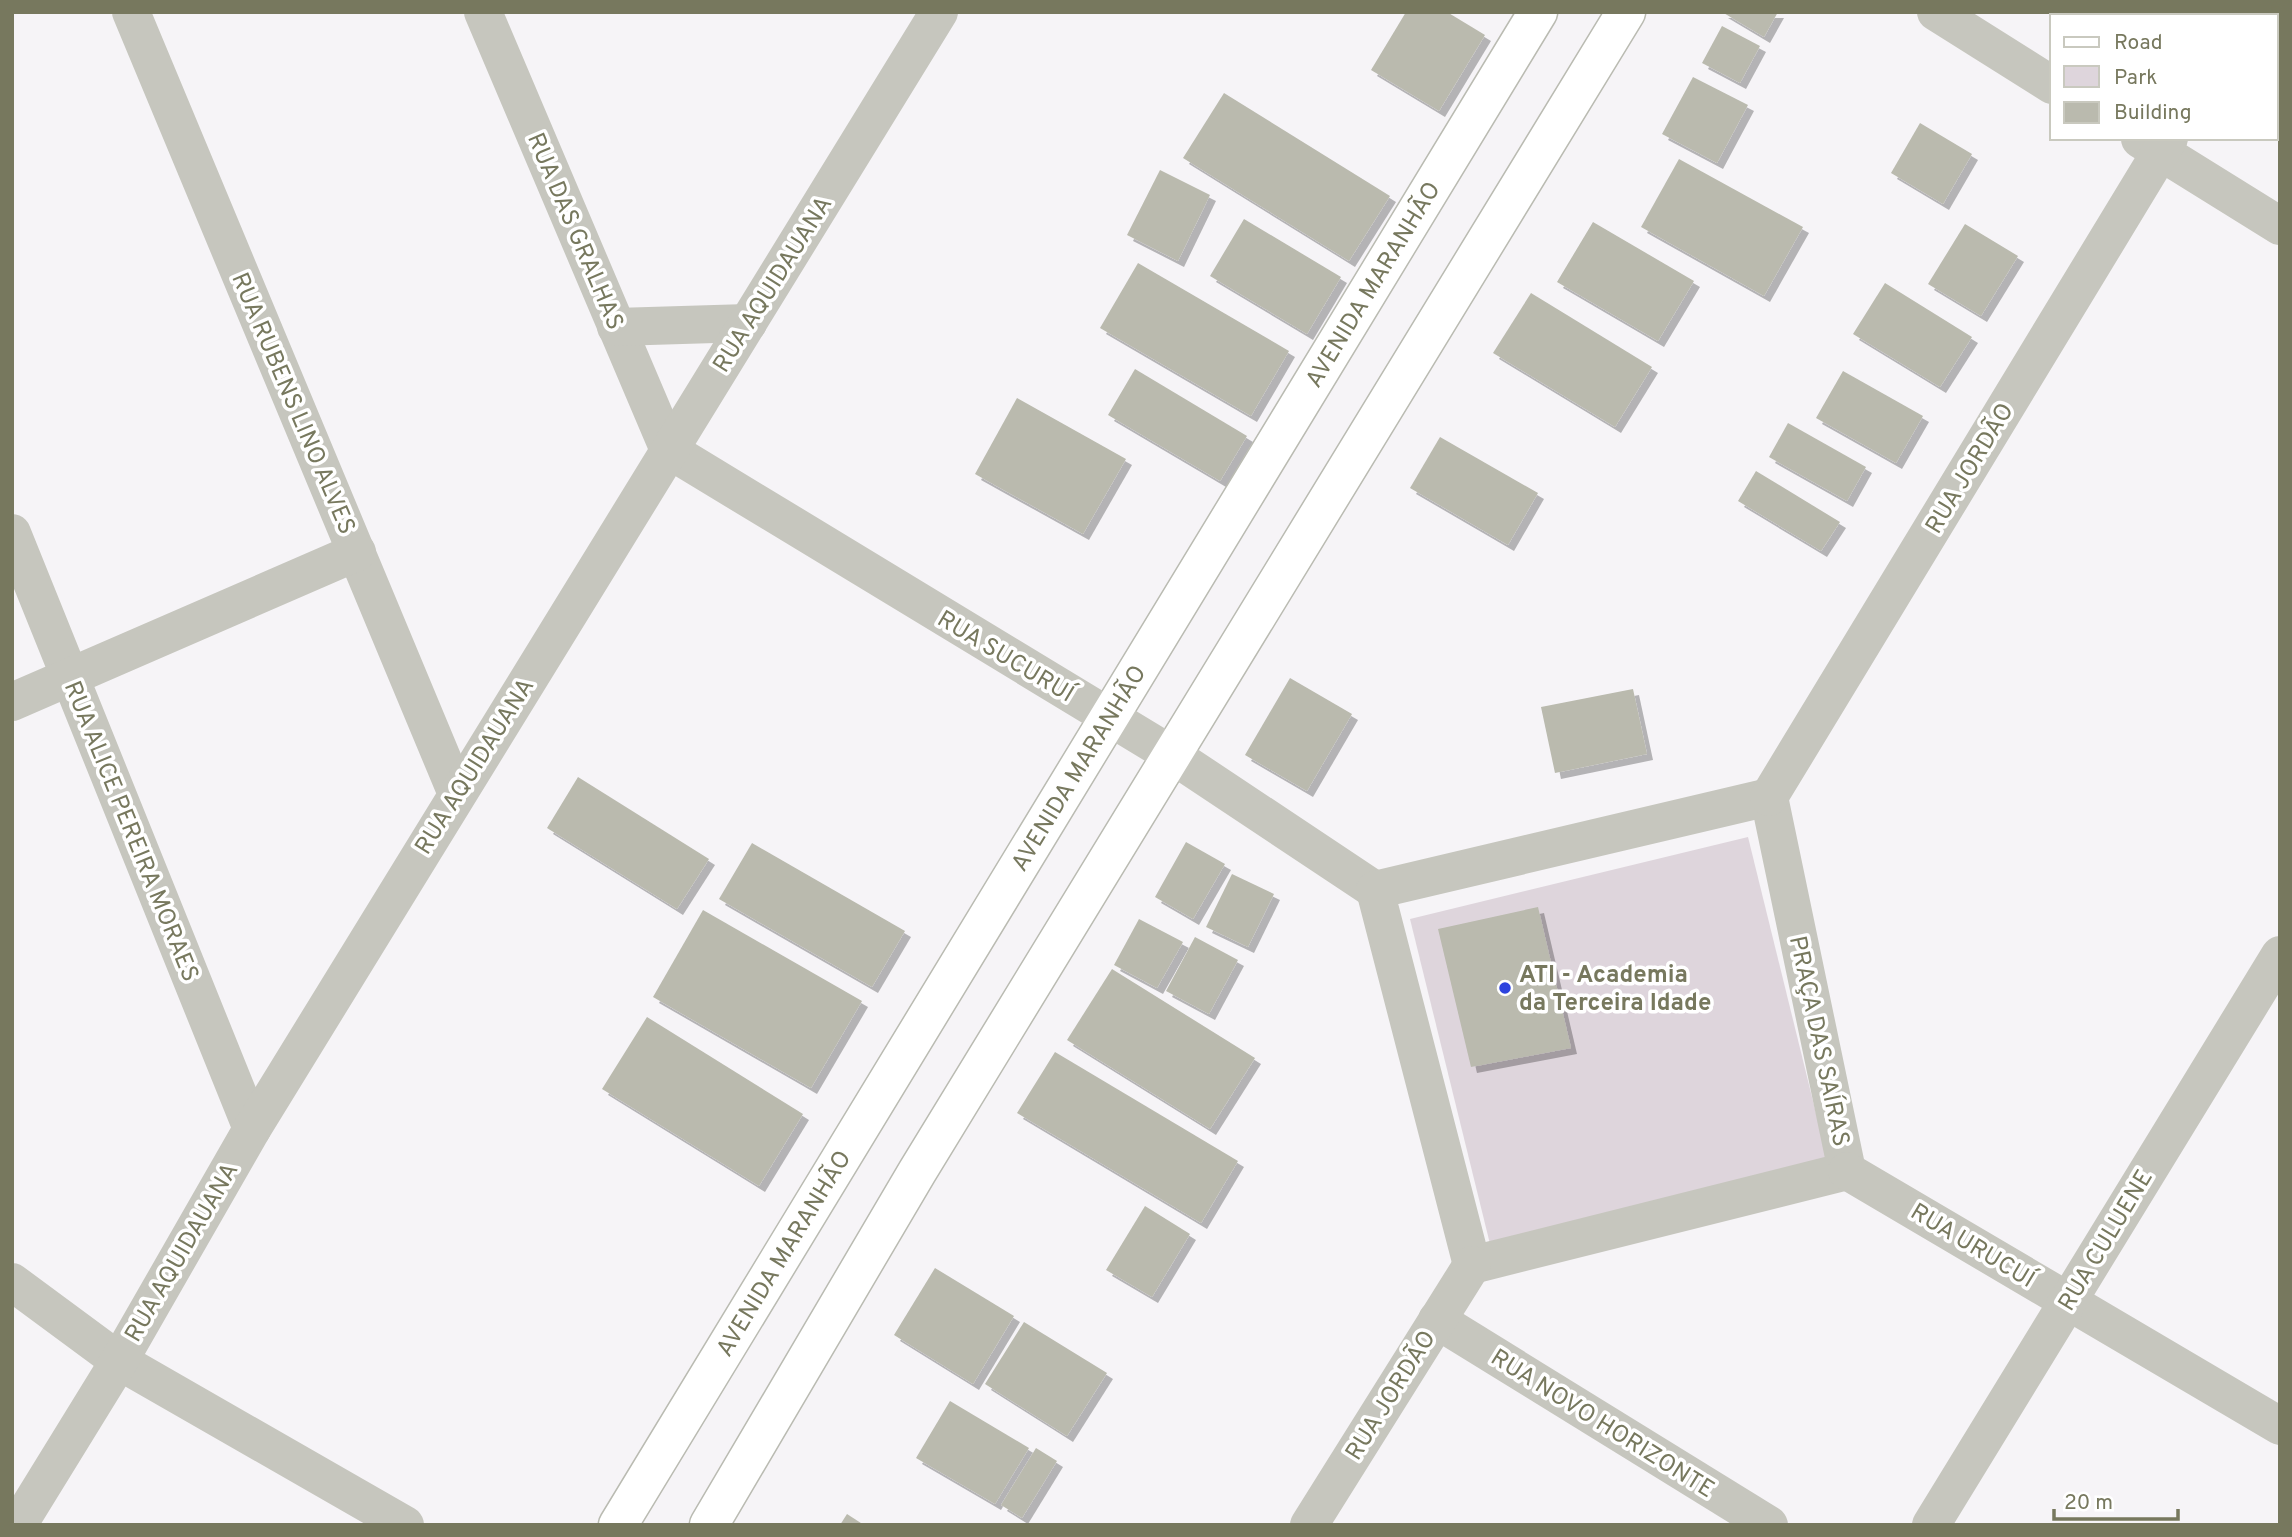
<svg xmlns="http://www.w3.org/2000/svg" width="2292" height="1537" viewBox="0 0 2292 1537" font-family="Overpass,sans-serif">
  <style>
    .green { fill: #ded5dc }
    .building { fill: #babaae; filter: url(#shadow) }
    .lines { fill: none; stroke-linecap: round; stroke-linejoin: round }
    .primary-casing { stroke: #babbb2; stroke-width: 41 }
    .street { stroke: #c6c6be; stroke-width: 38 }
    .primary { stroke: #fff; stroke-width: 38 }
    .poi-dot { fill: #2d43de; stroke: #fff; stroke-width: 2.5 }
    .labels { text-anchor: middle; stroke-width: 7; stroke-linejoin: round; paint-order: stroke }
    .street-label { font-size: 24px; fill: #77785e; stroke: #fff }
    .poi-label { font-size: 24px; font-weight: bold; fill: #77785e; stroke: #fff; text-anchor: start }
  </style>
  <defs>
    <filter id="shadow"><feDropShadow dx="6" dy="6" stdDeviation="0" flood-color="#0004"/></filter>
  </defs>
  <rect width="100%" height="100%" fill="#f6f4f7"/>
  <!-- green -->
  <path class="green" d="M1748 837 1829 1166 1491 1248 1410 919Z"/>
  <!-- building -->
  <g class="building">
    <path d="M1406 12H1447L1485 35 1439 111 1371 70Z"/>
    <path d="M1722 12H1778L1764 37Z"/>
    <path d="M2091 12H2144L2150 16H2089Z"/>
    <path d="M1722 26 1760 46 1740 83 1702 63Z"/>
    <path d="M1693 77 1748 105 1717 163 1662 134Z"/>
    <path d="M1224 93 1390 196 1349 261 1183 158Z"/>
    <path d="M1920 123 1972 154 1943 204 1891 173Z"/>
    <path d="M1679 159 1803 227 1764 296 1641 227Z"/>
    <path d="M1160 170 1210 195 1178 261 1127 235Z"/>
    <path d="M1244 219 1341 277 1307 334 1210 276Z"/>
    <path d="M1593 222 1694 281 1658 341 1557 282Z"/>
    <path d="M1965 224 2018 256 1981 316 1928 284Z"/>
    <path d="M1138 263 1289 351 1251 416 1100 328Z"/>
    <path d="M1885 283 1972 337 1940 387 1853 334Z"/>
    <path d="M1531 293 1652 367 1615 427 1493 353Z"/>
    <path d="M1135 369 1247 436 1220 481 1108 415Z"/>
    <path d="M1843 371 1923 416 1896 463 1816 418Z"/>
    <path d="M1017 398 1126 459 1083 534 975 474Z"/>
    <path d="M1788 423 1866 467 1847 501 1769 457Z"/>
    <path d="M1440 437 1538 493 1508 545 1410 488Z"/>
    <path d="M1756 471 1840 522 1821 551 1738 501Z"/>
    <path d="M1290 678 1352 714 1307 791 1245 755Z"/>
    <path d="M1633 689 1647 754 1555 773 1541 707Z"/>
    <path d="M578 777 709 859 677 909 547 828Z"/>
    <path d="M1186 842 1225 864 1193 919 1155 897Z"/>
    <path d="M752 843 905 931 872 987 719 899Z"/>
    <path d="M1232 874 1274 894 1248 947 1206 927Z"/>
    <path d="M1538 907 1571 1048 1471 1067 1438 929Z"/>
    <path d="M703 910 862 1001 811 1088 653 997Z"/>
    <path d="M1139 919 1183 942 1157 988 1114 965Z"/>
    <path d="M1195 937 1238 960 1209 1014 1166 991Z"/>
    <path d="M1112 969 1255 1058 1210 1129 1067 1040Z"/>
    <path d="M647 1017 803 1114 759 1186 602 1089Z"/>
    <path d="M1055 1052 1238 1161 1201 1223 1017 1113Z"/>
    <path d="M1145 1206 1190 1234 1152 1297 1106 1270Z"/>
    <path d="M935 1268 1014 1316 973 1384 894 1335Z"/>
    <path d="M1024 1322 1107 1373 1067 1436 985 1384Z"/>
    <path d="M950 1401 1029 1448 995 1504 916 1458Z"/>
    <path d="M1036 1448 1057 1461 1022 1518 1001 1505Z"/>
    <path d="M847 1514 864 1525H840Z"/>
  </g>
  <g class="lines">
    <defs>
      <g id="primary">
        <path id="s1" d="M618 1525 1538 12"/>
        <path d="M709 1525 917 1172 1626 12"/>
      </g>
    </defs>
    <!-- primary casing -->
    <use href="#primary" class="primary-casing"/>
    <!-- street -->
    <g class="street">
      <path d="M131 12 457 794"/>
      <path d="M483 12 669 450 1172 755 1375 890"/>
      <path d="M1936 12 2052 85"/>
      <path d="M2243 16 2245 12"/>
      <path d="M2140 139 2280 226"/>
      <path d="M616 327 748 323"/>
      <path d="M12 533 252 1129"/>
      <path d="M12 702 357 552"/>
      <path d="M1769 797 1847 1171 1472 1265 1375 890Z"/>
      <path d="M1769 797 2169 138"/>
      <path d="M1847 1171 2280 1426"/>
      <path d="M12 1282 119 1361 405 1525"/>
      <path d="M1437 1320 1769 1525"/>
      <path d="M18 1525 119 1361 252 1129 939 12"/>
      <path d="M1309 1525 1472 1265"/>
      <path d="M1931 1525 2280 955"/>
    </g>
    <!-- primary -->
    <use href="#primary" class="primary"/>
  </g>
  <!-- markers -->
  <circle class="poi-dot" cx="1505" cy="988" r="7"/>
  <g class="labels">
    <!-- street labels -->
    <g class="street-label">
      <text transform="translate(576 231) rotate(67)" y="8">RUA DAS GRALHAS</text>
      <text transform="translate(772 284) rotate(-58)" y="8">RUA AQUIDAUANA</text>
      <text dy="8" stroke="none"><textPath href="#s1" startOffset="1452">AVENIDA MARANHÃO</textPath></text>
      <text transform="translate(294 403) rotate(67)" y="8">RUA RUBENS LINO ALVES</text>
      <text transform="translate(1969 468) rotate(-59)" y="8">RUA JORDÃO</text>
      <text transform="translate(1006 656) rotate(31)" y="8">RUA SUCURUÍ</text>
      <text transform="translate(474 766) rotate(-58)" y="8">RUA AQUIDAUANA</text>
      <text dy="8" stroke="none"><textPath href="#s1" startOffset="886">AVENIDA MARANHÃO</textPath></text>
      <text transform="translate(132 831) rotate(68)" y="8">RUA ALICE PEREIRA MORAES</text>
      <text transform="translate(1820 1041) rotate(78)" y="8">PRAÇA DAS SAÍRAS</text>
      <text transform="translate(2105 1240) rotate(-59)" y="8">RUA CULUENE</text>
      <text transform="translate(1973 1245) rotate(31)" y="8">RUA URUCUÍ</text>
      <text transform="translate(181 1252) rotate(-60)" y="8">RUA AQUIDAUANA</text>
      <text dy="8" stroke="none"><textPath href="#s1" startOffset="318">AVENIDA MARANHÃO</textPath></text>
      <text transform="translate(1390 1395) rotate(-58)" y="8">RUA JORDÃO</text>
      <text transform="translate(1603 1423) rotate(32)" y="8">RUA NOVO HORIZONTE</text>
    </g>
    <!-- poi labels -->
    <g class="poi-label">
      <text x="1519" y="982">ATI - Academia<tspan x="1519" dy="28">da Terceira Idade</tspan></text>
    </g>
  </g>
  <!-- border -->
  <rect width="2292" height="1537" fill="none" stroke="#77785e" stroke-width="28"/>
  <!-- legend -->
  <rect x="2050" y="14" width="228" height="126" fill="#ffffff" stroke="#c9c9bf" stroke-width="2"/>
  <rect x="2064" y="37" width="35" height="10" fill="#ffffff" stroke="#c9c9bf" stroke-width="2"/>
  <text x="2114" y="49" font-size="21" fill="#77785e">Road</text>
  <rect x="2064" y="66" width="35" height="21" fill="#ded5dc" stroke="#c9c9bf" stroke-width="2"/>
  <text x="2114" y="84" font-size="21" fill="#77785e">Park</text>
  <rect x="2064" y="102" width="35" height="21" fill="#babaae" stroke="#c9c9bf" stroke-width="2"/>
  <text x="2114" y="119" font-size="21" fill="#77785e">Building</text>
  <!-- scale -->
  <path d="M2054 1509v10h124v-10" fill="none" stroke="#77785e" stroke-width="3.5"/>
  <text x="2064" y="1509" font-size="21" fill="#77785e" stroke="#ffffff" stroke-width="5" paint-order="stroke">20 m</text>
</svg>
